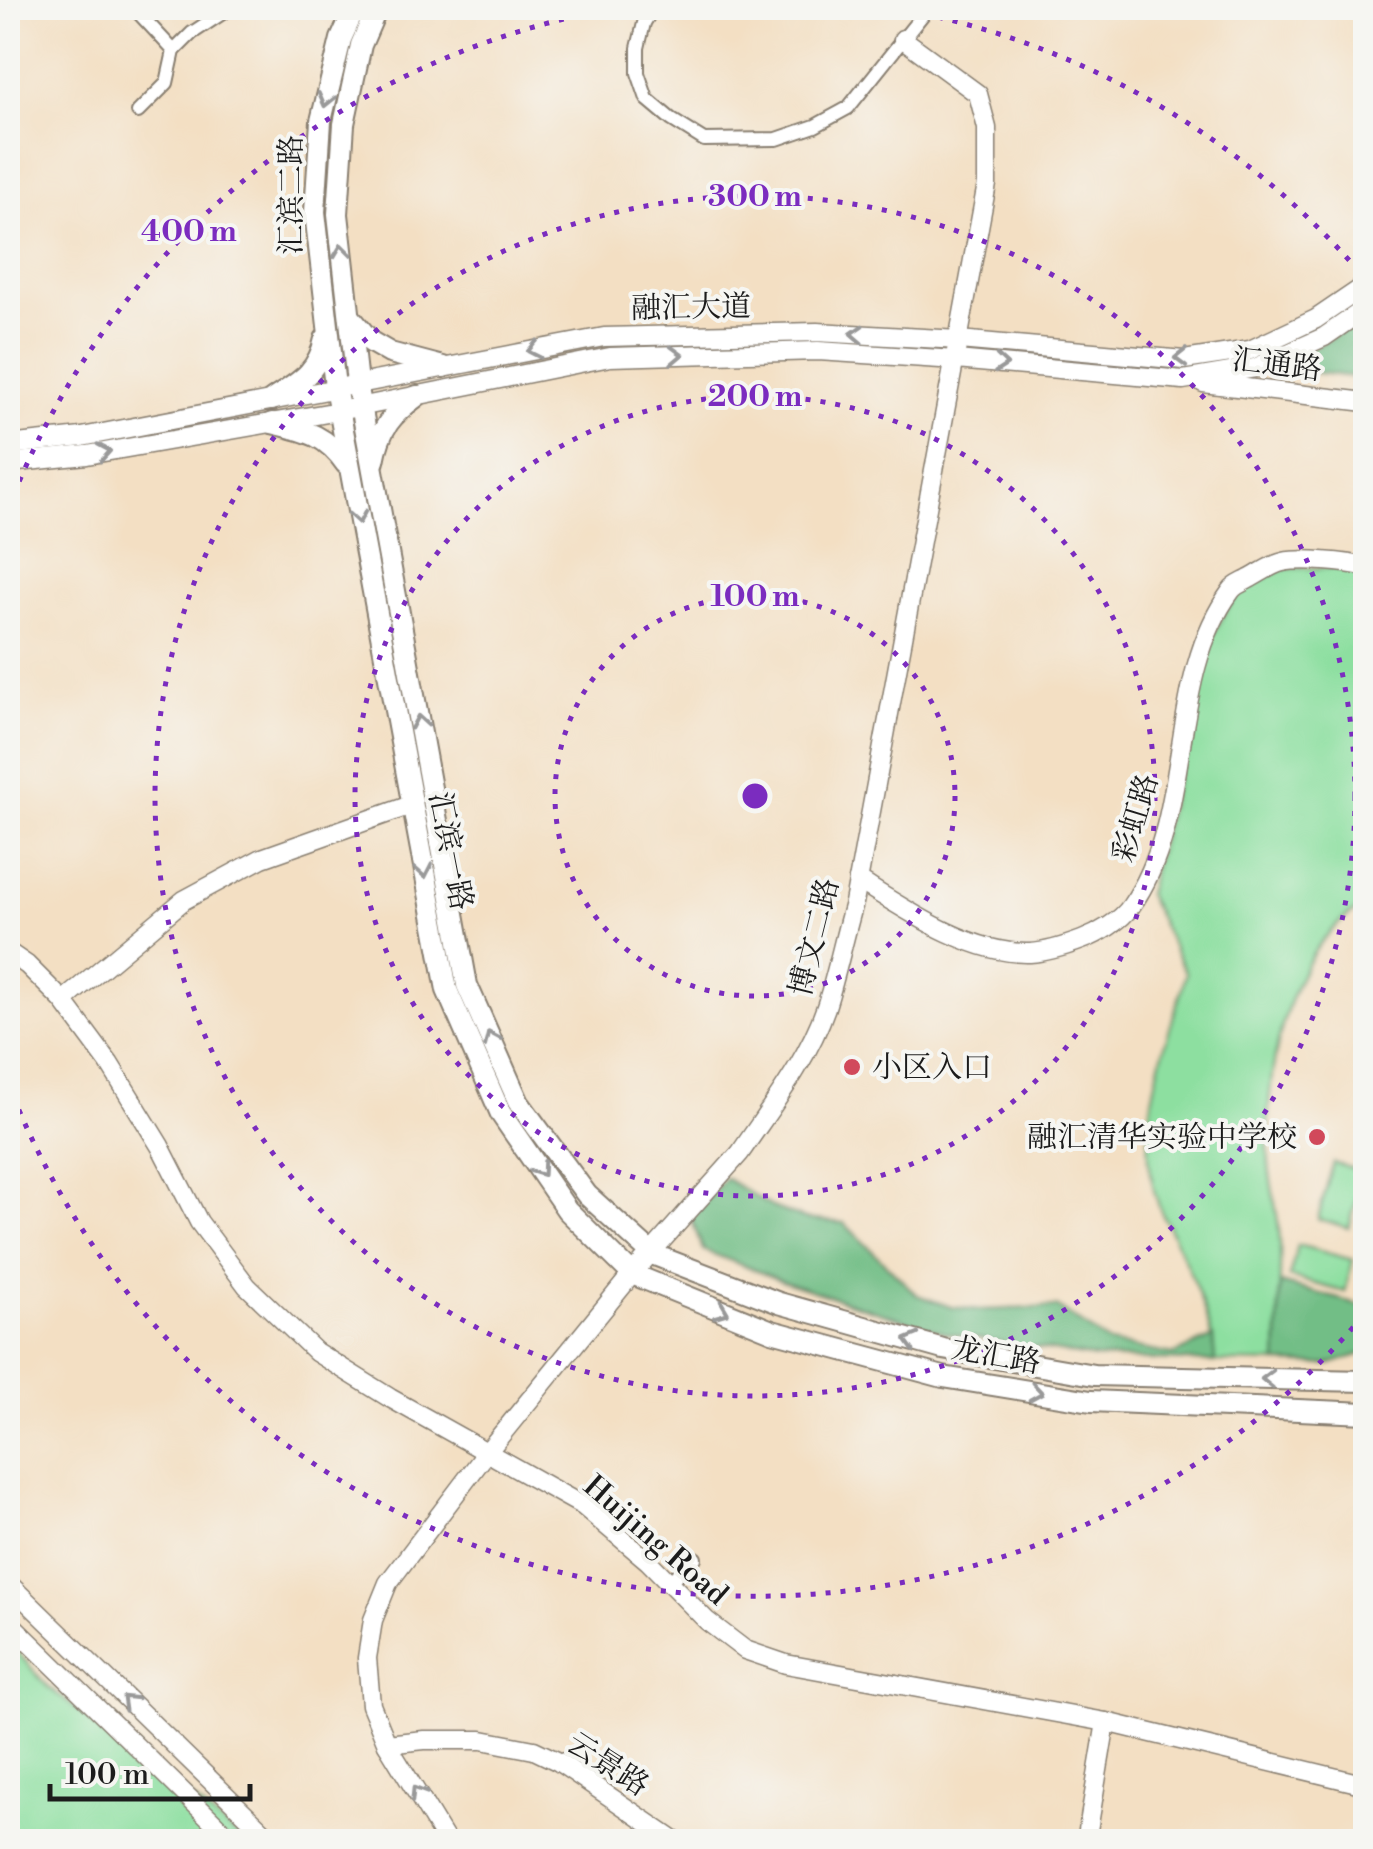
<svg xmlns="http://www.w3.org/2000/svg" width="1373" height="1849" viewBox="0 0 1373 1849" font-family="'Libre Bodoni','Noto Serif SC',serif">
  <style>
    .green { fill: #8ddfa0; stroke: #547e5e; stroke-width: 2.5 }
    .forest { fill: #72be86; stroke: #476d51; stroke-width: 2.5 }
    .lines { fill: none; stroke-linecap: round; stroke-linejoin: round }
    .street-casing { stroke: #887e70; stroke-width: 16 }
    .secondary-casing { stroke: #887e70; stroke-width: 21 }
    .primary-casing { stroke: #887e70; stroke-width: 24 }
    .street { stroke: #fff; stroke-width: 12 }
    .secondary { stroke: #fff; stroke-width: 18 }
    .primary { stroke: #fff; stroke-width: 20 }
    .oneway { stroke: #999 }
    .ring { fill: none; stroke: #7b2cbf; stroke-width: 5; stroke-dasharray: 5 10 }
    .poi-dot { fill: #d1495b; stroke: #f6f6f2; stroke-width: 4 }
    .labels { text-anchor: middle; stroke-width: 8; stroke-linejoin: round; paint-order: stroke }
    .street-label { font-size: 30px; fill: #1c1c1c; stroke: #f6f6f2 }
    .poi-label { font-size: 30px; fill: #1c1c1c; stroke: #f6f6f2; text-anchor: start }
    .centre { fill: #7b2cbf; stroke: #f6f6f2; stroke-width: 5 }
    .ring-label { font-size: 30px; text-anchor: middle; font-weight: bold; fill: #7b2cbf; stroke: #f6f6f2; stroke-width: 8; stroke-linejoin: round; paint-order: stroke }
  </style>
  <rect width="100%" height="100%" fill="#f6f6f2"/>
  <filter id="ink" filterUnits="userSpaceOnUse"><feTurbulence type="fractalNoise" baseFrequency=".01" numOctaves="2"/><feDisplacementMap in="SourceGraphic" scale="20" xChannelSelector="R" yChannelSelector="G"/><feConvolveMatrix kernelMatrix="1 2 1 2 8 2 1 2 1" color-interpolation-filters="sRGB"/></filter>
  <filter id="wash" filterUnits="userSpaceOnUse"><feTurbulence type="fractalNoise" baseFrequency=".0048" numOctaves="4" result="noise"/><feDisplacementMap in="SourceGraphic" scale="40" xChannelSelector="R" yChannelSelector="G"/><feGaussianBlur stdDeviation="2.25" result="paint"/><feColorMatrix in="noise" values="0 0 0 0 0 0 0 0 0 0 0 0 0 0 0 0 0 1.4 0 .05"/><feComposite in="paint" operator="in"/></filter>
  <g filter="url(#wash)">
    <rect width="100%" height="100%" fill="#f3dfc3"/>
    <!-- green -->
    <g class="green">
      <path d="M1282 568H1345L1365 573V906C1284 944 1262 1084 1269 1165 1271 1190 1279 1215 1280 1241 1281 1281 1278 1322 1277 1363L1215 1362C1212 1324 1194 1279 1177 1244 1172 1232 1165 1221 1160 1209 1130 1132 1165 1049 1186 974L1147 894 1212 636 1236 594Z"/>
      <path d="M1333 1163 1364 1172 1349 1228 1318 1219Z"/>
      <path d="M1298 1245 1353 1260 1345 1292 1289 1277Z"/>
      <path d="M8 1641 47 1686 244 1841H8Z"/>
    </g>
    <!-- forest -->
    <g class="forest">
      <path d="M1365 318V378L1301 371 1297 365 1298 357Z"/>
      <path d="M725 1178 772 1207 805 1219 844 1223 917 1295 951 1307 980 1310 1057 1307 1109 1343 1173 1355 1213 1337 1215 1362 1095 1358 945 1333 785 1282 703 1250 691 1218Z"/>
      <path d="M1280 1283 1361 1305 1365 1295V1353L1328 1365 1277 1363Z"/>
    </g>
  </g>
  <g filter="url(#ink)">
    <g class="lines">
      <defs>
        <g id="street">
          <path d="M134 8 174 51"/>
          <path d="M653 8 644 23 638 48V73L647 99 672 120 704 140 777 139 815 126 848 108 928 8"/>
          <path d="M138 112 167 83 174 51 192 33 230 8"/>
          <path d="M669 1582 695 1558"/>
        </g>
        <g id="secondary">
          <path d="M1203 383 1366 402"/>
          <path d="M8 445 82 437 604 337 817 332 959 340 1184 360 1250 350 1316 319 1366 285"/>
          <path d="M8 463 87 455 339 411 610 357 818 351 956 360 1183 380 1255 368 1324 337 1366 308"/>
          <path d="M858 880C906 910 971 955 1030 953 1047 952 1066 946 1082 940 1098 934 1121 921 1131 906 1196 814 1165 681 1231 591 1235 585 1242 583 1249 579 1259 574 1272 564 1283 562 1302 558 1347 562 1366 567"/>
          <path d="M8 952 27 965 63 1001 109 1063 160 1146 199 1222 247 1286 316 1352 390 1398 583 1506 648 1561 707 1621 745 1650 786 1664 1106 1722 1366 1785"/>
          <path d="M63 1001 184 900 262 858 411 805"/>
          <path d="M8 1583 274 1842"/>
          <path d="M8 1621 234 1842"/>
          <path d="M387 1744 424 1740H482L534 1750 559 1762 676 1842"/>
          <path d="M447 1842 387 1744 371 1705 367 1658 373 1620 388 1583 488 1451 632 1274 740 1153C771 1107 808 1060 826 1007 837 973 844 937 854 903L987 184V128L978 94 903 39"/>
          <path d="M1086 1842 1106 1722"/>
        </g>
        <g id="primary">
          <path d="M355 8 341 39 321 121 315 212 335 387 447 990 501 1114 567 1210 632 1274 772 1331 943 1377 1091 1401 1366 1413"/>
          <path d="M377 8 361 45 344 124 338 214 357 383 467 985 519 1103 587 1195 652 1254 779 1303 943 1349 1094 1375 1366 1381"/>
          <path d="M351 318 371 342 390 353 443 367"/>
          <path d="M272 400C299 382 318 373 325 339"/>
          <path d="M272 423C306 431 325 434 346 464"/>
          <path d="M374 461C380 428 391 415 417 396"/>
        </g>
      </defs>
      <!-- street casing -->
      <use href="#street" class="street-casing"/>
      <!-- secondary casing -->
      <use href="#secondary" class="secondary-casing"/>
      <!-- primary casing -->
      <use href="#primary" class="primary-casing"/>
      <!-- street -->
      <use href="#street" class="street"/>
      <!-- secondary -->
      <use href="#secondary" class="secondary"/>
      <!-- primary -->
      <use href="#primary" class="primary"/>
    </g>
    <!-- one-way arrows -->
    <defs><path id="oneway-chevron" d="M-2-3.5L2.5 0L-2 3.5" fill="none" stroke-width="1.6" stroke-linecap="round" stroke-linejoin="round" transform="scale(2.5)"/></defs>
    <g class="oneway">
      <use href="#oneway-chevron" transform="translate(326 100) rotate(104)"/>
      <use href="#oneway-chevron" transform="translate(342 251) rotate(-97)"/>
      <use href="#oneway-chevron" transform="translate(857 334) rotate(-177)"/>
      <use href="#oneway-chevron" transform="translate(534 350) rotate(169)"/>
      <use href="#oneway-chevron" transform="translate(676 355) rotate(-2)"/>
      <use href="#oneway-chevron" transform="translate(1181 358) rotate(179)"/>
      <use href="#oneway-chevron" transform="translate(1001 364) rotate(5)"/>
      <use href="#oneway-chevron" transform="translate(104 452) rotate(-10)"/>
      <use href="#oneway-chevron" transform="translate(358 517) rotate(80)"/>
      <use href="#oneway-chevron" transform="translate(419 722) rotate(-100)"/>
      <use href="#oneway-chevron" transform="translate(424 871) rotate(79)"/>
      <use href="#oneway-chevron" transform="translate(491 1038) rotate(-114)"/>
      <use href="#oneway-chevron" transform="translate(540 1170) rotate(55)"/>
      <use href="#oneway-chevron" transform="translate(722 1311) rotate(22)"/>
      <use href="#oneway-chevron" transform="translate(911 1341) rotate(-164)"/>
      <use href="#oneway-chevron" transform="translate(1268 1379) rotate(-179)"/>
      <use href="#oneway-chevron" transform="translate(1036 1392) rotate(9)"/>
      <use href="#oneway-chevron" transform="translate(128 1701) rotate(-136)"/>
      <use href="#oneway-chevron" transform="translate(417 1793) rotate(-122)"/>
    </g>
  </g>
  <!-- distance rings -->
  <g class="ring">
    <circle cx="755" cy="796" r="200"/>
    <circle cx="755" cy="796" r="400"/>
    <circle cx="755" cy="796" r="600"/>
    <path d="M1363 1316A800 800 0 0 1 8 1083M8 509A800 800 0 0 1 616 8M894 8A800 800 0 0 1 1363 276"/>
  </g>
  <!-- markers -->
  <g class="poi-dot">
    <circle cx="852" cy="1067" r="10"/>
    <circle cx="1317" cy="1137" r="10"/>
  </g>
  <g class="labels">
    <!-- street labels -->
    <g class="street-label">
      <text transform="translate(291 195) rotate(-90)" y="10">汇滨二路</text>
      <text transform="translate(691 307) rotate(-1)" y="10">融汇大道</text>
      <text transform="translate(1277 364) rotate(7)" y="10">汇通路</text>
      <text transform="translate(1135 818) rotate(-73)" y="10">彩虹路</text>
      <text transform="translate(451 851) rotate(79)" y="10">汇滨一路</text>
      <text transform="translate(814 937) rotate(-76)" y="10">博文二路</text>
      <text transform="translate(996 1355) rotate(10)" y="10">龙汇路</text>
      <text transform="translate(656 1540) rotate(41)" y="10">Huijing Road</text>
      <text transform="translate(608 1764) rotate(33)" y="10">云景路</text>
    </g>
    <!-- poi labels -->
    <g class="poi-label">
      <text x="872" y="1077">小区入口</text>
      <text x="1297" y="1147" text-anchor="end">融汇清华实验中学校</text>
    </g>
  </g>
  <circle cx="755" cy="796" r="15" class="centre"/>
  <g class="ring-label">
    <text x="755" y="206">300 m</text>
    <text x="189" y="241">400 m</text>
    <text x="755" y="406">200 m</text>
    <text x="755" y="606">100 m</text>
  </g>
  <!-- margin -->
  <rect width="1373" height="1849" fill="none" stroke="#f6f6f2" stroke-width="40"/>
  <!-- scale -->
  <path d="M50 1784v15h200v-15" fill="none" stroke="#1c1c1c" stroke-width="5"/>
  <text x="65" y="1784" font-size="30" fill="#1c1c1c" stroke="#f6f6f2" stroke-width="8" paint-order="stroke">100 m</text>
</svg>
